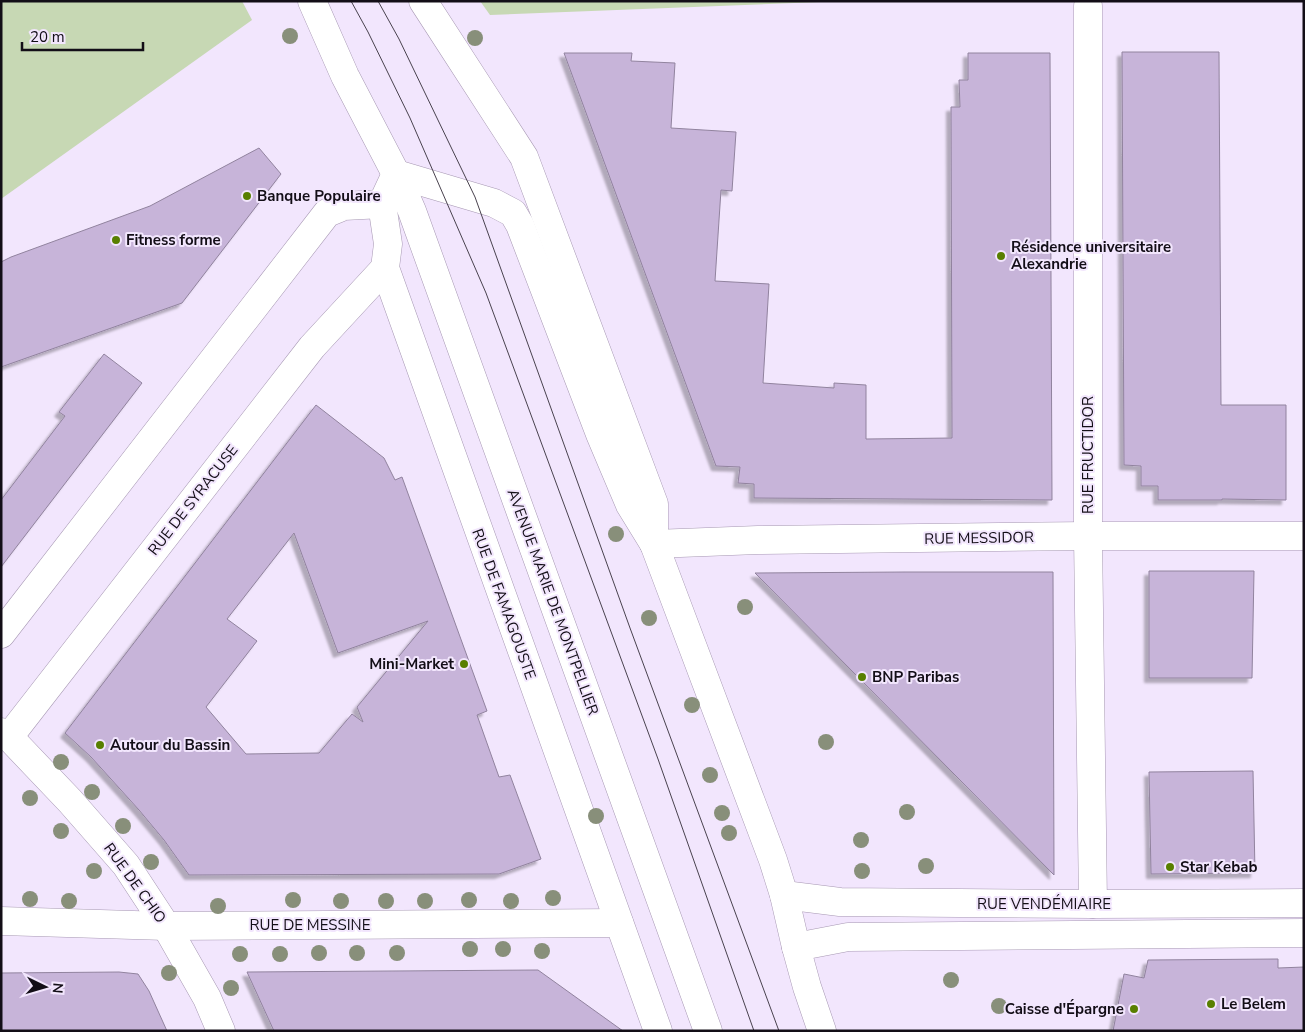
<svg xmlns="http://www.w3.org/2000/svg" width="1305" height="1032" viewBox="0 0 1305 1032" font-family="'Nunito Sans',sans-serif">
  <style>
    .green { fill: #c7d8b4 }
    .building { fill: #c7b4d9; stroke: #91839e; fill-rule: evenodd; filter: url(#shadow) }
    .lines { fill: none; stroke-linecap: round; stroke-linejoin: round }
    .minor-casing { stroke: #a798b3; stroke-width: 29 }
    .major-casing { stroke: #a798b3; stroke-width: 29 }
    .minor { stroke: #fff; stroke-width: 28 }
    .major { stroke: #fff; stroke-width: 28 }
    .tram { stroke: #49424e; stroke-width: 1 }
    .tree { fill: #888f7a }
    .poi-dot { fill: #587f00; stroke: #f2e6fd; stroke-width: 2 }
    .labels { text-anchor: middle; stroke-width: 4; stroke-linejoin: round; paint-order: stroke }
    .poi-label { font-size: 15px; font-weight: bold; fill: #130e17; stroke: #f2e6fd; text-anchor: start }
    .street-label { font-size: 15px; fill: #130e17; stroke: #f2e6fd }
  </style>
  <defs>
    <filter id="shadow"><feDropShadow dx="-4.5" dy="4.5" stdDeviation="1" flood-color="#0004"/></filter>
  </defs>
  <rect width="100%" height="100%" fill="#f2e6fd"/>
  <!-- green -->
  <g class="green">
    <path d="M1 1H242L252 20 1 199Z"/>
    <path d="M480 1H847L490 15Z"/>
  </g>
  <!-- building -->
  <g class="building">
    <path d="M1122 52H1219L1221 405H1286V500L1222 499V500H1158V486H1141V466L1124 465Z"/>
    <path d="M564 53H632L631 61 675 63 671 128 736 132 732 191 721 190 715 281 769 284 763 383 834 388V383L866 385V439L952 438 951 107H960L959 80H968V53H1050L1052 500 754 498V484L738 483 740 467 716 466Z"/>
    <path d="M259 148 281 174 182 303 1 367V262L11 257 150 206Z"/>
    <path d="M104 354 142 383 1 567V500L65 416 59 412Z"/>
    <path d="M316 405 384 458 395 480 402 477 487 711 477 715 499 777 510 775 541 859 499 874 189 875 164 840 139 810 91 757 65 733ZM294 533 338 653 428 621 357 707 363 722 352 714 319 753 246 754 206 707 257 641 227 619Z"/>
    <path d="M1149 571H1254L1252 678H1149Z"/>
    <path d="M905 572H1053L1054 875 755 573Z"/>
    <path d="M1253 771 1255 873 1151 874 1149 772Z"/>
    <path d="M1278 959V968L1304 967V1031H1113L1124 974 1144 978 1148 960Z"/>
    <path d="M538 970 623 1031H274L247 972Z"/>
    <path d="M119 972 138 974 149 991 167 1031H1V973Z"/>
  </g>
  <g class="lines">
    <defs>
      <g id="minor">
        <path d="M423 1 524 157 654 504V544L758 540 1088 536H1304"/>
        <path d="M1088 6V536L1093 904"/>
        <path d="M396 174 382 204 388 244 385 268 658 1031"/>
        <path d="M1 634 327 213 344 206 382 204"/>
        <path d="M1 732 9 737 70 801 126 865 166 926 207 998 221 1031"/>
        <path d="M9 737 312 347 385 268"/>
        <path d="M784 895 840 902 1093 904 1304 903"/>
        <path d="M1 921 166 926 619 923"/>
        <path d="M796 947 848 937 1304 933"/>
      </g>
      <g id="major">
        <path d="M312 1 345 76 396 174 412 211 708 1031"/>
        <path d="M396 174 494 203 513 213 520 225 600 434 630 505 654 544 773 860 784 895 796 947 807 987 822 1031"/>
      </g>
    </defs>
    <!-- minor casing -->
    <use href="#minor" class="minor-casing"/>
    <!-- major casing -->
    <use href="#major" class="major-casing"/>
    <!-- minor -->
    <use href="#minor" class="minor"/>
    <!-- major -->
    <use href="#major" class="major"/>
    <!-- tram -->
    <g class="tram">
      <path d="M351 1 368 32 410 118 486 293 658 759 754 1031"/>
      <path d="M378 1 399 39 475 197 630 628 779 1031"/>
    </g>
  </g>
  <!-- trees -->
  <g class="tree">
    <circle cx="290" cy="36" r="8"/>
    <circle cx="475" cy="38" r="8"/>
    <circle cx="616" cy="534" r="8"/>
    <circle cx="745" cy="607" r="8"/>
    <circle cx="649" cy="618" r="8"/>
    <circle cx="692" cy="705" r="8"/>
    <circle cx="826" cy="742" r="8"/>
    <circle cx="61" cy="762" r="8"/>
    <circle cx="710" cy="775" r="8"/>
    <circle cx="92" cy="792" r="8"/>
    <circle cx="30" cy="798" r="8"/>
    <circle cx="907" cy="812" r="8"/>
    <circle cx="722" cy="813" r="8"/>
    <circle cx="596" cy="816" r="8"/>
    <circle cx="123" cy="826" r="8"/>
    <circle cx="61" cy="831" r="8"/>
    <circle cx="729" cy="833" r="8"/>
    <circle cx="861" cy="840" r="8"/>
    <circle cx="151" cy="862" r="8"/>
    <circle cx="926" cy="866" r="8"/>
    <circle cx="94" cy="871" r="8"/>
    <circle cx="862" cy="871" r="8"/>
    <circle cx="553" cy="898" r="8"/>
    <circle cx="30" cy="899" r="8"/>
    <circle cx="293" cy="900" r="8"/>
    <circle cx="469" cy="900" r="8"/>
    <circle cx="69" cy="901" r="8"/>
    <circle cx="341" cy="901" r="8"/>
    <circle cx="386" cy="901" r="8"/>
    <circle cx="425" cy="901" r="8"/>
    <circle cx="511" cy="901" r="8"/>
    <circle cx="218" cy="906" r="8"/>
    <circle cx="470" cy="949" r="8"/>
    <circle cx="503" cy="949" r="8"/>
    <circle cx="542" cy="951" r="8"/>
    <circle cx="319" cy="953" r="8"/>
    <circle cx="357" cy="953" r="8"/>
    <circle cx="397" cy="953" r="8"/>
    <circle cx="240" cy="954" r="8"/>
    <circle cx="280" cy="954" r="8"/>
    <circle cx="169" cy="973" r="8"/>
    <circle cx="951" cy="980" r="8"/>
    <circle cx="231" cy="988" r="8"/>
    <circle cx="999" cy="1006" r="8"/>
  </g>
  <!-- markers -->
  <g class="poi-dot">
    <circle cx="247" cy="196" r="5"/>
    <circle cx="116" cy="240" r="5"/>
    <circle cx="1001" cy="256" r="5"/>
    <circle cx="464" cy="664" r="5"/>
    <circle cx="862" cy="677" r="5"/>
    <circle cx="100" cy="745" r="5"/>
    <circle cx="1170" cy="867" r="5"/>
    <circle cx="1211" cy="1004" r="5"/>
    <circle cx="1134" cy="1009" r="5"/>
  </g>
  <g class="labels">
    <!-- poi labels -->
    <g class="poi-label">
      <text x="257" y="201">Banque Populaire</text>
      <text x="126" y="245">Fitness forme</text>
      <text x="1011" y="252">Résidence universitaire<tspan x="1011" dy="17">Alexandrie</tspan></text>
      <text x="454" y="669" text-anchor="end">Mini-Market</text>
      <text x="872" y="682">BNP Paribas</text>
      <text x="110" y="750">Autour du Bassin</text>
      <text x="1180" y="872">Star Kebab</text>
      <text x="1221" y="1009">Le Belem</text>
      <text x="1124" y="1014" text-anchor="end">Caisse d'Épargne</text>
    </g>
    <!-- street labels -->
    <g class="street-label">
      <text transform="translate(1088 455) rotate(-90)" y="5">RUE FRUCTIDOR</text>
      <text transform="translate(193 500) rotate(-52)" y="5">RUE DE SYRACUSE</text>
      <text transform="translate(979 538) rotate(-1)" y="5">RUE MESSIDOR</text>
      <text transform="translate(553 602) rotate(70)" y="5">AVENUE MARIE DE MONTPELLIER</text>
      <text transform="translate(504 604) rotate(70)" y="5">RUE DE FAMAGOUSTE</text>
      <text transform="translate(135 883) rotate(54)" y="5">RUE DE CHIO</text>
      <text x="1044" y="909">RUE VENDÉMIAIRE</text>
      <text x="310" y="930">RUE DE MESSINE</text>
    </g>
  </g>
  <!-- border -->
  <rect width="1305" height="1032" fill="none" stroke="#130e17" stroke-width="5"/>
  <!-- north arrow -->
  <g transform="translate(45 987) rotate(95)" stroke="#f2e6fd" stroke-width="4" paint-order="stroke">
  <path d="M0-4L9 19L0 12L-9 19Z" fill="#130e17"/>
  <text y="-8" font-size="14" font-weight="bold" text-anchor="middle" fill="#130e17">N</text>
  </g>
  <!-- scale -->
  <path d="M22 42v8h121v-8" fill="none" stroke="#130e17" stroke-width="2.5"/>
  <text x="30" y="42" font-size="15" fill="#130e17" stroke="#f2e6fd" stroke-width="4" paint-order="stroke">20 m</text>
</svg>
